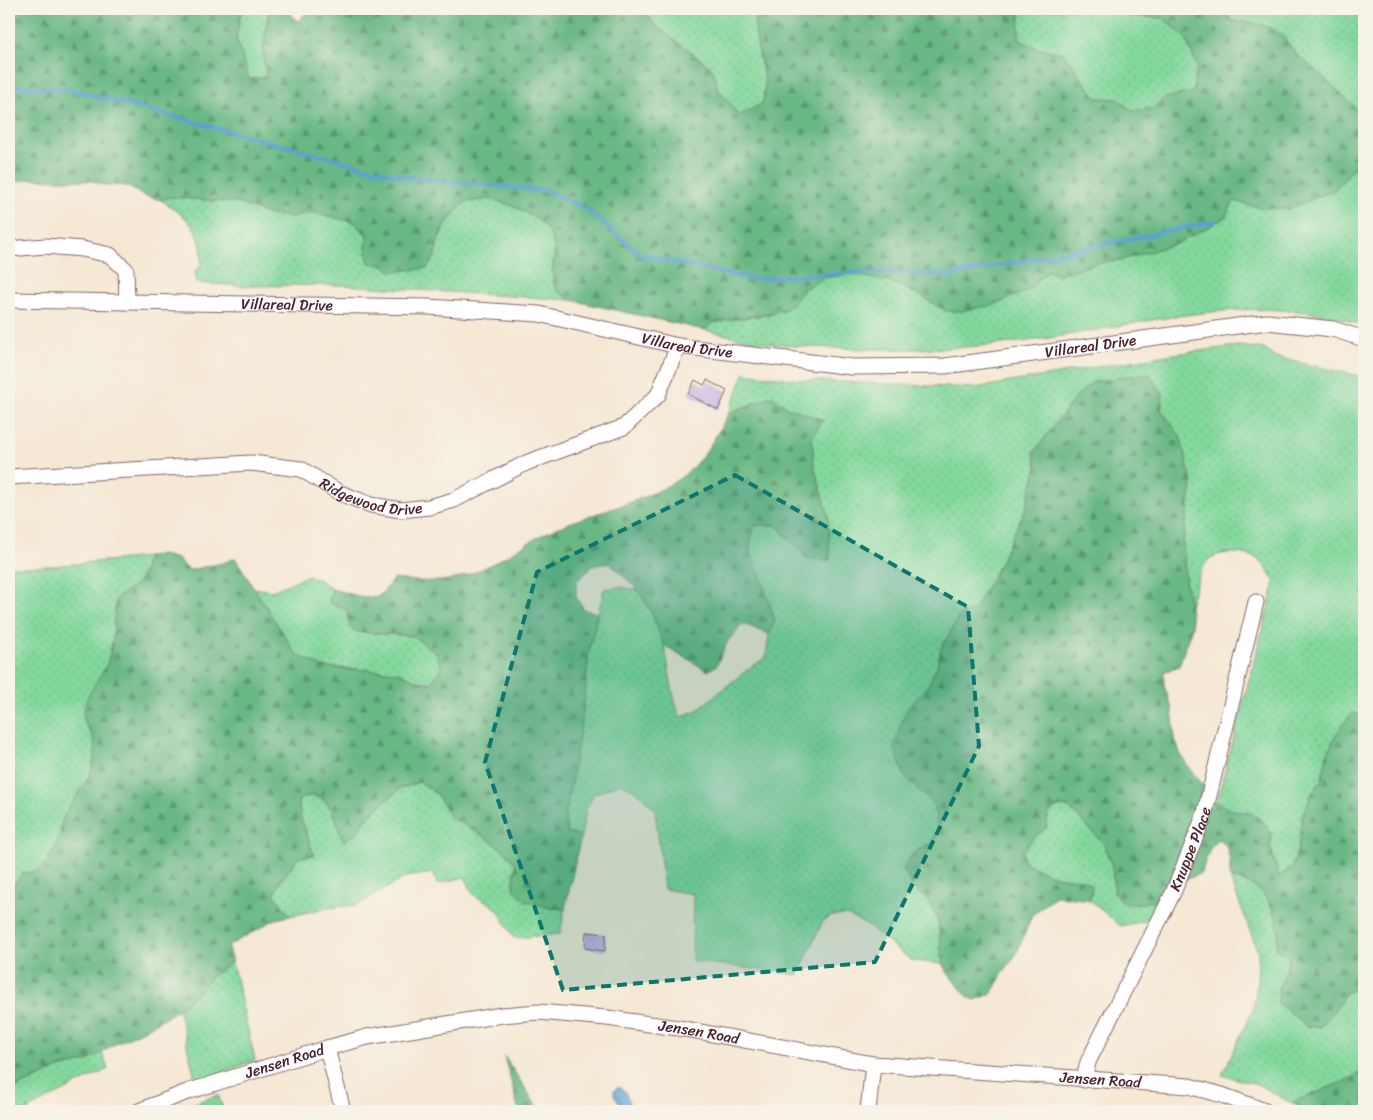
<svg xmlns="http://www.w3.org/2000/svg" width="1373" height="1120" viewBox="0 0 1373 1120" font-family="Sriracha,sans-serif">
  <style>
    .grass { fill: url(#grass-dots); stroke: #667c64 }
    .forest { fill: url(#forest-firs); stroke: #5a6c58 }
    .water { fill: #5ca1d2; stroke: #53607e }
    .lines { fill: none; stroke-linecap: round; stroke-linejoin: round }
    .stream { stroke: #5ca1d2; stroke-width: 4 }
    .building { fill: #b9aade }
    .minor-casing { stroke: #866566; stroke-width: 17 }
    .minor { stroke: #fff; stroke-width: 15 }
    .marked { fill: #0f766e; fill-opacity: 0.2; stroke: #0f766e; stroke-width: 4; stroke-dasharray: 10 6; stroke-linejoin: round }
    .labels { text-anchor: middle; stroke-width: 4.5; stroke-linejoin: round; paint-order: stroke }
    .street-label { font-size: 15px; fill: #4a1f2b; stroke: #f7f3e8 }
  </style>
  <defs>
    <pattern id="grass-dots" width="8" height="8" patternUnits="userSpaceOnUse" patternTransform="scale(1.25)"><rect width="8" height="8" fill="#82d89c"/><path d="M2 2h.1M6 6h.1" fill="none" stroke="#72b987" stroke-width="1.8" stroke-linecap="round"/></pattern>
    <pattern id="forest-firs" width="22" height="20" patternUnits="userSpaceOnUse" patternTransform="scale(1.25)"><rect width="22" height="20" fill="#69b884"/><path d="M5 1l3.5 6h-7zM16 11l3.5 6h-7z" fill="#58956c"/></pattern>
  </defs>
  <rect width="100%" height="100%" fill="#f7f3e8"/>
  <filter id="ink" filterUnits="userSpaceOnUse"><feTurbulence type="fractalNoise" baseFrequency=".02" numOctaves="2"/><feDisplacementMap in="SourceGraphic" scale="10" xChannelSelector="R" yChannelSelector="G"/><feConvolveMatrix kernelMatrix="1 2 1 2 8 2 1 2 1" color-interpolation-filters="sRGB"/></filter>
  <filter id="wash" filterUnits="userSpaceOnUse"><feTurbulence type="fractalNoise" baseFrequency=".0096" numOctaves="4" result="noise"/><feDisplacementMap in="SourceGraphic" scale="20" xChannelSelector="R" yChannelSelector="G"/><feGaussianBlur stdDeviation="1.12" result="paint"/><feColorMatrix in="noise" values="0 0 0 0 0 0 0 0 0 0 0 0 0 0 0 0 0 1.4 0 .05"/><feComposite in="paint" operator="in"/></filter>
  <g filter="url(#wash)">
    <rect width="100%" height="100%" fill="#f5e8d4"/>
    <!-- grass -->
    <g class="grass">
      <path d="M242 9H269L263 49 266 78 248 79 236 38Z"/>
      <path d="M643 9H754L756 37 765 83 763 104 739 116 718 89 712 69 656 26Z"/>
      <path d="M1020 9H1123L1130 16 1163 18 1186 38 1197 66 1193 92 1165 98 1153 108 1133 111 1118 99 1097 98 1063 53 1039 49 1019 40Z"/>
      <path d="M1224 9H1364V118L1321 75 1297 55 1282 35 1254 23 1233 21Z"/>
      <path d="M1364 162V326C1262 288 1140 325 1036 340 970 349 902 351 835 348 809 347 782 346 756 341 739 338 722 334 705 330L712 323C733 318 756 318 777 312 782 311 790 308 793 304 800 297 801 289 810 284 855 260 908 286 946 311L1011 296 1030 290 1039 278 1049 271 1078 269 1096 263 1121 260 1178 243 1225 218 1234 201 1261 208 1304 203 1336 189 1351 170Z"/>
      <path d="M170 197 238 203 290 217 311 212 354 222 367 235 366 248 434 258C440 231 446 221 466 202L490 199 514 206 538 219 549 232 555 248 552 273 555 288 571 300 342 285 245 286 197 283 195 271 201 266C205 231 188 218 161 200Z"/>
      <path d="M1238 346 1264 349 1274 357 1364 377V716L1352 713 1327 755 1322 779 1311 795 1293 867 1279 877 1270 846 1272 834 1250 813 1227 809 1217 801 1275 582C1270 575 1266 565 1259 560 1246 551 1214 549 1205 564 1198 574 1194 593 1190 605L1185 579 1183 542 1192 483 1180 436 1161 410 1163 395 1093 382 1079 393 1034 452 1037 466 1026 508 995 573 975 608 959 617 941 648 937 666 927 687 909 706 904 776 933 804 939 829 932 842 912 854 915 890 928 900 938 920 944 964 912 961 868 926 847 915 832 916 823 921 798 975 692 961 693 894 664 889 655 810 636 791 621 783 594 794 587 807 581 836 567 833 565 818 583 713 589 650 604 589 620 587 638 590C649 607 659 625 664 645 670 669 671 694 680 717L697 710 747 670 766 657 769 634 775 621 762 580 749 547 755 525H776L806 558 830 560 828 514 814 466 812 437 823 420 787 407 772 396 729 413 744 373 800 380 975 388 1173 354Z"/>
      <path d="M147 557C141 586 137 583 116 599L113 638 108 662 98 681 83 719C87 727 93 735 95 743 103 769 73 797 63 819 61 824 61 829 60 834 56 849 48 860 39 871L24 873 9 889V567L52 566Z"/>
      <path d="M307 576 318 579 332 589 329 603 347 610 360 632 413 636 436 652 442 668 431 683 417 681 398 672 322 667 296 654 254 588 272 591Z"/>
      <path d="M420 782 437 794 450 817 482 835 505 851 516 864 513 888 550 908 565 909 560 934 514 938 498 910 489 903 474 895 465 877 437 884 433 873 406 877 357 905 327 908 290 916 274 895 280 882 298 858 314 855 300 815 298 799 312 795 326 801 336 819 340 833 356 834 369 815 401 788Z"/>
      <path d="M1059 806 1069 807 1104 844 1112 866 1115 895C1134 910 1141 905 1162 896L1150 920 1120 926 1090 900 1091 885C1078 876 1075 880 1061 877 1047 874 1036 869 1024 861L1022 852 1034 837 1046 828 1049 812Z"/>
      <path d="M1230 878C1256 881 1277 904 1278 929 1279 936 1277 943 1276 949L1289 957 1286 972 1279 987 1339 1005 1345 993 1364 985V1071L1348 1080 1291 1103 1259 1085 1222 1075 1253 1010 1257 986 1258 952Z"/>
      <path d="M232 962 255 1060 196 1082 178 1008 196 994 212 976Z"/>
      <path d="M102 1052 108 1069 28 1109 29 1111H9V1091L59 1068 88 1061Z"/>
      <path d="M218 1095 224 1111H194L192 1104Z"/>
    </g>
    <!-- forest -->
    <g class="forest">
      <path d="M9 9H242L236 38 249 79 266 77 263 49 269 9H287L298 22 309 9H643L656 26 713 69 718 89 739 116 763 103 765 83 756 37 754 9H1020L1019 40 1039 49 1063 53 1097 98 1118 99 1133 111 1153 108 1165 98 1193 92 1197 66 1186 38 1163 18 1130 16 1123 9H1224L1233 21 1254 23 1271 28 1282 35 1297 55 1321 75 1364 116V162L1351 170 1336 189 1289 209 1261 208 1234 201 1225 218 1178 243 1121 260 1096 263 1057 275 1049 271 1039 278 1030 290 993 305 961 311H946L916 293 891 282 850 274 824 278 803 289 792 306 776 312 712 323 704 330 571 300 555 289 552 273 555 248 549 232 538 219 514 206 490 199 466 202 456 211 446 223 438 238 434 258 427 268 391 272 384 265 369 263 366 248 367 235 354 222 311 212 290 217 270 215 238 203 170 197 161 200 142 195 129 187 122 185 106 186 93 181 31 179 9 183Z"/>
      <path d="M1149 373 1163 395 1161 410 1180 436 1192 483 1183 542 1185 579 1190 605 1192 627 1179 666 1164 672V686L1172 708 1175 739 1180 753 1189 768 1204 786 1200 799 1217 801 1227 809 1250 813 1263 821 1272 834 1270 846 1279 877 1293 866 1299 844 1302 816 1311 795 1322 779 1327 755 1336 734 1352 713 1364 716V985L1345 993 1331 1015 1319 1028 1306 1026 1278 1003 1279 987 1286 972 1289 958 1276 949C1277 943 1279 936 1278 929 1277 904 1256 881 1230 878V859L1226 845 1218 839 1210 849 1201 873 1176 884 1162 896 1143 904H1126L1115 895 1112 866 1104 844 1069 807 1059 806 1049 812 1046 828 1034 837 1022 852 1024 861C1036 869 1047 874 1061 877 1076 880 1078 876 1092 885L1090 900 1056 896 1032 915 1017 953 1005 970 991 994 975 1000 967 996 947 972 942 959 938 920 928 900 915 890 903 869 912 854 932 842 939 829 933 804 904 776 894 747 901 723 909 706 927 687 937 666 941 648 959 617 975 608 995 573 1026 508 1037 466 1034 452 1079 393 1093 382Z"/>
      <path d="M772 396 787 407 823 420 812 438 814 466 828 514 830 560 806 558 776 525H755L749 547 762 580 775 621 769 634 743 624 728 641 716 666 708 671 664 645 650 609 638 590 610 563 593 566 577 581 576 597 585 610 598 613 589 650 583 713 565 818 567 833 581 836 565 909 550 908 526 901 513 888 516 864 505 851 482 835 450 817 437 794 420 782 401 788 369 815 356 834 344 841C338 830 336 810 326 801 323 798 316 796 312 795L298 800 300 815 314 855 298 858 280 882 274 895 290 916 276 919 228 946 232 962 212 976 196 994 173 1013 147 1028 115 1044 88 1061 59 1068 9 1091V889L24 873 39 871C49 860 56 849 60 834 61 828 61 822 64 816 77 790 95 780 95 748 96 730 77 727 86 701 91 688 101 676 107 664 115 645 113 620 116 599 137 583 142 586 147 557L163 555 177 559 189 570 223 563 235 558 296 654 322 667 398 672 417 681 431 683 442 668 436 652 413 636 359 632 351 629 347 616V610L329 603 332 589C345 592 369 601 380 595 384 592 389 584 393 579 415 581 439 584 461 577 492 568 522 544 552 530 593 512 637 505 676 481 701 465 715 438 729 413Z"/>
      <path d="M504 1056 540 1111H519Z"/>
      <path d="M1364 1071V1111H1306L1291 1103 1348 1080Z"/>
    </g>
    <!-- water -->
    <path class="water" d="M619 1087C626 1090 627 1096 630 1103L627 1108H623L614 1095V1090Z"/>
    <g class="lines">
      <!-- stream -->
      <path class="stream" d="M9 86 68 89 404 177 547 191 586 209 641 255 752 279 861 272 954 275 1217 221"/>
    </g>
    <g id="blocks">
      <!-- building -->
      <g class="building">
        <path d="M695 380 704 385 707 380 727 391 718 410 688 394Z"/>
        <path d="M586 932 606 934 605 951 585 948Z"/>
      </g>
    </g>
  </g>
  <g filter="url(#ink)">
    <use href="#blocks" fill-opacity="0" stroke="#866566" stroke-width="1"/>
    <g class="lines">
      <defs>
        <g id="minor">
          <path d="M9 249 45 246 82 249 110 255 126 270 127 302"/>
          <path id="s1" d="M9 300 428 307 539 314 678 346 852 367 945 366 1267 322 1333 329 1364 339"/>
          <path id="s2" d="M9 477 251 463 301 469 340 493 371 505 401 510 429 507 454 500 526 463 624 427 658 395 678 346"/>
          <path d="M327 1048 343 1111"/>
          <path id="s3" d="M1084 1080 1088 1062 1173 893 1204 816 1256 602"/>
          <path id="s4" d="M139 1111 187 1092 327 1048 367 1037 502 1015 538 1012 607 1018 685 1029 873 1064 1189 1086 1222 1095 1265 1111"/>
          <path d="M868 1111 873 1064"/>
        </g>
      </defs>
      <!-- minor casing -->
      <use href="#minor" class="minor-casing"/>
      <!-- minor -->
      <use href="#minor" class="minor"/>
    </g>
  </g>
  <!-- marked area -->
  <path class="marked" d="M735 475 968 607 979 746 875 962 563 990 485 762 537 572Z"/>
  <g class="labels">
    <!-- street labels -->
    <g class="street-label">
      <text dy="5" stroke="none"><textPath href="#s1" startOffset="278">Villareal Drive</textPath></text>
      <text dy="5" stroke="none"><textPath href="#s1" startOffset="682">Villareal Drive</textPath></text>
      <text dy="5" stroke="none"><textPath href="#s1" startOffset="1088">Villareal Drive</textPath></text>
      <text dy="5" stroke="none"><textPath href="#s2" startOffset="370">Ridgewood Drive</textPath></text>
      <text dy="5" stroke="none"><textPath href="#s3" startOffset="255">Knuppe Place</textPath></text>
      <text dy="5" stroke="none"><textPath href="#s4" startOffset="575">Jensen Road</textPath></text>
      <text dy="5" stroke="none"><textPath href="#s4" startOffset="154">Jensen Road</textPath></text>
      <text dy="5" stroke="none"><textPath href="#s4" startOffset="980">Jensen Road</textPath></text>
    </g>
  </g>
  <!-- margin -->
  <rect width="1373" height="1120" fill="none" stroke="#f7f3e8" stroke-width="30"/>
</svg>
